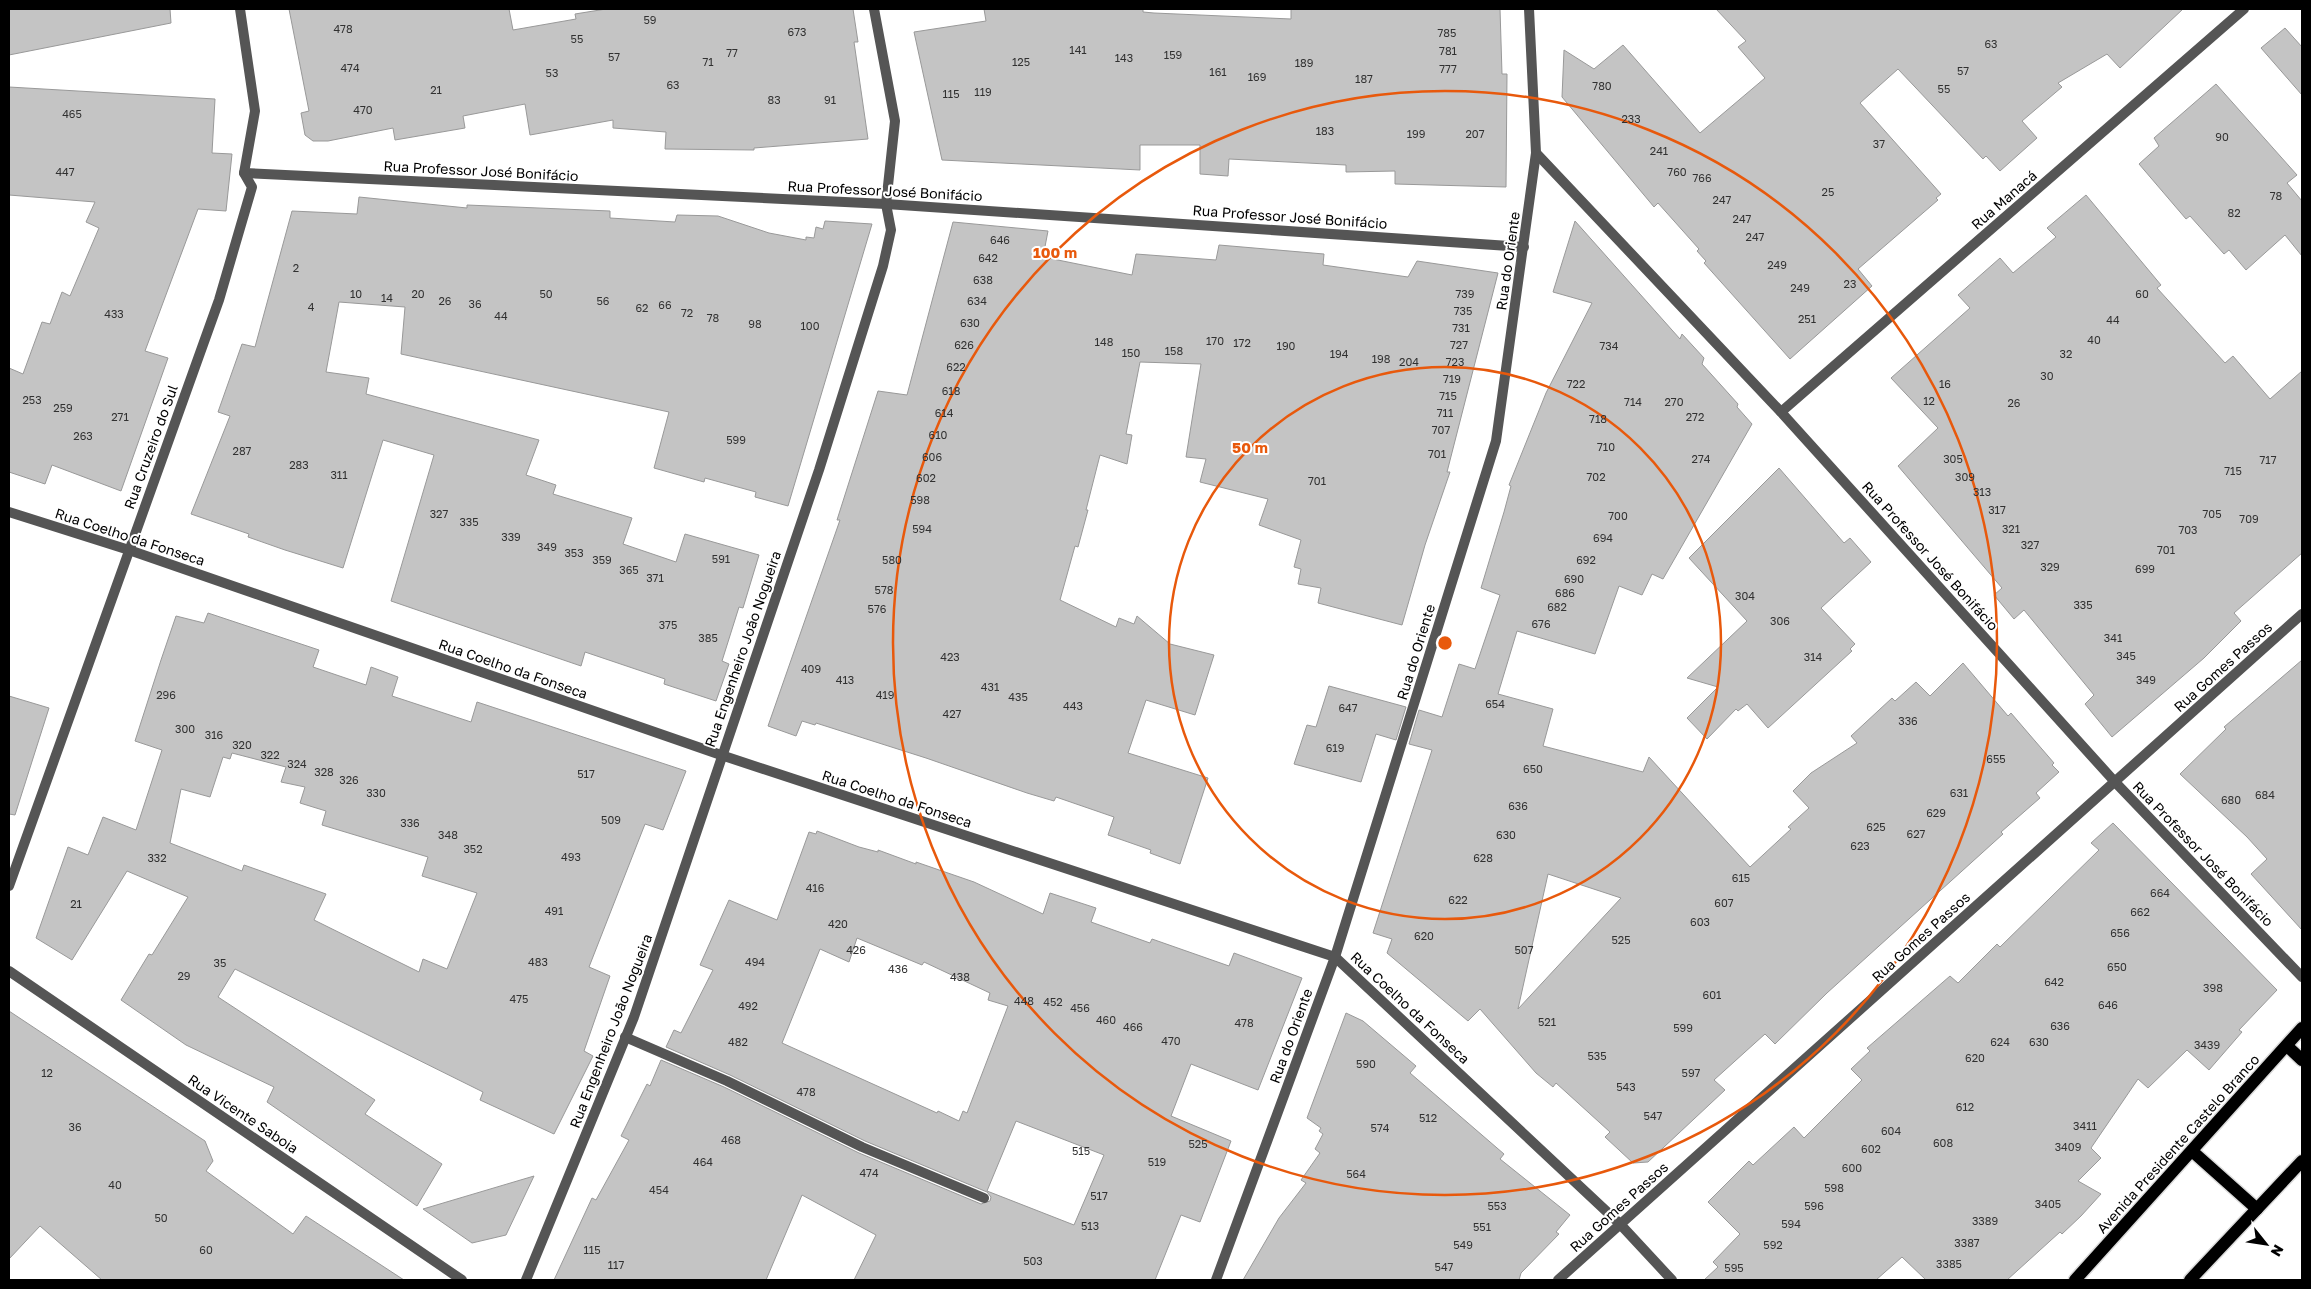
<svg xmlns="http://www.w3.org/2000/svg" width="2311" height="1289" viewBox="0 0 2311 1289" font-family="'Golos Text',sans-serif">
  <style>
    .building { fill: #c4c4c4; stroke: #999; fill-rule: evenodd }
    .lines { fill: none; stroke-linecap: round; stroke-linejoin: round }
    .primary-casing { stroke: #dbdbdb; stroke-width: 15 }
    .lane { stroke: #555; stroke-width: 10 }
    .street { stroke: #555; stroke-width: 10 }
    .primary { stroke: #000; stroke-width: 12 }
    .ring { fill: none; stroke: #e8590c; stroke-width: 2.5 }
    .labels { text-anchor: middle; stroke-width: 4; stroke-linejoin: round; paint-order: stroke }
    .number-label { font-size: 11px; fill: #313131 }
    .street-label { font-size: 14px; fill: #000; stroke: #fff }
    .centre { fill: #e8590c; stroke: #fff; stroke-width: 2.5 }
    .ring-label { font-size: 15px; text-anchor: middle; font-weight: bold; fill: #e8590c; stroke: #fff; stroke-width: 4; stroke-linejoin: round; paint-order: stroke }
  </style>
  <rect width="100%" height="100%" fill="#fff"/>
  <!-- building -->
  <g class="building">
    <path d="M9 9H170L171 23 9 55Z"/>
    <path d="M289 9H509L513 30 576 19 575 14 606 9H853L858 42H854L868 139 754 148V150L665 149 666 132 613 128V120L530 135 525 104 463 116 465 128 395 140 393 128 328 141H313L305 135 301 113 309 111Z"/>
    <path d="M984 9H1143V12L1154 13 1291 19V9H1500L1502 74H1507L1506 187 1395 184V171L1346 172V165L1229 159 1228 176 1200 174V145H1140V170L942 160 914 32 986 21Z"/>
    <path d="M1716 9H2183L2120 68 2107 54 2058 83 2062 87 2022 121 2037 138 2000 171 1986 156 1983 159 1898 69 1860 103 1941 194 1936 198 1938 200 1858 269 1872 286 1790 359 1704 263 1706 261 1697 251 1699 249 1658 203 1654 207 1644 195 1562 97 1564 50 1594 69 1623 45 1700 133 1765 78 1738 47 1746 41Z"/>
    <path d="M2285 28 2302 47V95L2261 48Z"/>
    <path d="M2216 84 2297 175 2287 183 2302 201V256L2285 235 2246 270 2229 250 2224 254 2190 216 2186 219 2139 164 2159 146 2154 138Z"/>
    <path d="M9 87 215 99 212 153 232 154 226 211 198 209 145 351 168 358 121 491 52 465 45 484 9 472V368L23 374 42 322 50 324 62 292 70 296 99 228 86 222 95 202 9 195Z"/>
    <path d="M2086 195 2161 285 2157 288 2225 363 2233 356 2270 399 2302 371V553L2234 613 2241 621 2204 658 2112 737 2085 704 2094 695 2024 610 2014 619 1994 595 2002 588 1898 466 1938 428 1891 378 1970 308 1958 295 2000 258 2013 273 2056 237 2047 228Z"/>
    <path d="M359 197 467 208V205L610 211V218L675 222 677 215 718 216 769 233 806 240V237L814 238 816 227 823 229 825 221 872 224 788 506 755 497 756 492 705 478 704 482 654 468 669 412 401 354 405 307 339 302 326 372 369 378 366 394 539 440 526 475 556 485 553 494 632 518 623 544 676 562 685 534 759 555 743 608 739 607 722 661 729 664 716 701 664 684 665 679 585 652 581 666 391 601 434 455 383 440 343 568 285 550 248 537 249 534 191 514 230 416 218 412 242 344 255 347 292 211 357 214Z"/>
    <path d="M1575 221 1680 339 1682 334 1704 358 1702 364 1738 404 1737 407 1752 424 1663 579 1652 574 1642 595 1619 586 1595 654 1517 631 1498 694 1553 709 1543 746 1643 772 1649 757 1750 867 1791 829 1788 827 1809 808 1793 791 1811 773 1857 743 1851 736 1892 698 1895 701 1916 682 1930 696 1963 663 2008 716 2011 713 2029 734 2054 763 2052 765 2059 772 2036 793 2040 798 2001 832 2003 834 1827 993 1775 1044 1765 1034 1714 1080 1725 1090 1648 1162 1633 1163 1605 1137 1610 1132 1556 1083 1553 1087 1536 1073 1480 1009 1468 1021 1387 953 1392 939 1373 933 1432 750 1409 744 1419 710 1442 717 1459 664 1475 669 1500 595 1481 588 1504 512 1511 486 1509 485 1546 393 1592 303 1553 292ZM1548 874 1621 898 1518 1009Z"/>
    <path d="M953 222 1048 231 1043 257 1132 275 1136 254 1216 260 1219 245 1324 254 1323 265 1408 277 1417 261 1498 273 1447 472H1450L1425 545 1402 625 1318 603 1321 588 1298 584 1301 569 1294 567 1301 540 1259 525 1268 499 1200 482 1206 459 1186 457 1201 364 1140 362 1126 434 1132 435 1127 464 1100 455 1086 510H1088L1078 547 1075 546 1060 600 1116 627 1119 618 1134 624 1137 616 1170 644 1214 655 1195 715 1146 700 1128 753 1208 778 1180 864 1150 853 1151 850 1108 835 1114 817 1056 797 1054 801 1027 793 926 758 816 723 815 725 802 721 796 736 768 726 840 520H837L878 391 907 395Z"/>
    <path d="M1779 468 1844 543 1850 538 1871 562 1821 608 1855 644 1850 649 1852 651 1768 728 1747 704 1738 711 1736 709 1707 739 1687 718 1718 687 1687 678 1747 621 1689 558Z"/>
    <path d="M208 613 319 650 313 667 366 685 371 667 398 677 392 696 471 722 477 702 686 771 663 830 645 824 589 967 610 976 584 1051 593 1056 554 1134 480 1100 483 1092 235 969 218 997 375 1100 365 1114 442 1164 417 1206 267 1102 274 1087 186 1045 121 1000 149 954 152 955 188 897 127 871 72 960 36 938 68 847 88 855 103 817 136 830 162 750 135 741 161 660 176 616 204 623ZM232 753 286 767 281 782 305 787 300 803 326 811 322 825 428 857 422 876 477 893 447 969 423 959 419 972 314 920 326 894 244 865 242 871 170 843 181 789 210 797 223 757 230 759Z"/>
    <path d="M2302 660V930L2251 874 2267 859 2247 837 2180 774 2226 729 2224 727Z"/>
    <path d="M1329 686 1406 707 1396 740 1376 734 1361 782 1294 764 1307 725 1316 727Z"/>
    <path d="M9 696 49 708 15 815 9 814Z"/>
    <path d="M2113 823 2277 990 2239 1030 2242 1032 2209 1070 2187 1050 2148 1088 2138 1079 2091 1148 2101 1158 2078 1181 2101 1194 2081 1216 2062 1234 2060 1232 2007 1280H1926L1902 1257 1876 1280H1704L1718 1267 1713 1262 1740 1234 1708 1202 1749 1161 1753 1165 1794 1127 1804 1138 1862 1080 1851 1069 1870 1051 1867 1048 1950 976 1958 983 1997 944 2000 947 2099 850 2091 843Z"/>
    <path d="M817 831 859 847 878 852V850L916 864V862L974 882 1043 914 1050 893 1096 908 1091 922 1150 943 1152 939 1229 966 1234 953 1302 978 1258 1090 1191 1064 1171 1116 1231 1141 1200 1222 1181 1215 1155 1280H854L876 1235 802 1195 766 1280H554L592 1198 596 1200 629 1140 621 1136 647 1084 650 1086 661 1060 724 1087 859 1153 981 1204 990 1201 991 1197 987 1192 865 1141 730 1075 666 1047 674 1030 681 1033 713 970 700 965 729 900 777 920 809 832 816 834ZM857 938 922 965 924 962 990 993 988 1000 1008 1006 967 1113 963 1111 959 1121 938 1111 937 1113 782 1043 820 949 849 962ZM1016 1121 1104 1155 1074 1225 987 1191Z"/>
    <path d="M9 1011 205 1141 213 1161 206 1171 293 1234 306 1216 404 1280H102L40 1226 9 1259Z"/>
    <path d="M1346 1013 1363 1021 1416 1066 1410 1073 1504 1154 1500 1159 1570 1215 1556 1232 1559 1234 1521 1273 1519 1280H1243L1279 1218 1306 1183 1301 1180 1320 1153 1315 1149 1323 1134 1319 1131 1321 1128 1307 1118Z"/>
    <path d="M534 1176 506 1235 472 1243 423 1209Z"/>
  </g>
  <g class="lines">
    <defs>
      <g id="primary">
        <path d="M2287 1046 2302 1060"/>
        <path d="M2192 1151 2257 1209"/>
        <path d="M2075 1280 2302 1028"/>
        <path d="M2190 1280 2302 1161"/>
      </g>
    </defs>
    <!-- primary casing -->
    <use href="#primary" class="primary-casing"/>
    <!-- lane -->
    <path class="lane" d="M625 1037 727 1081 862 1147 984 1198"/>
    <!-- street -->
    <g class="street">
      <path d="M1536 153 1781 412 2115 782 2302 977"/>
      <path d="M244 173 886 204 1524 247"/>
      <path d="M1781 412 2244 9"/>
      <path d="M9 512 129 550 721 755 1335 957 1620 1224 1672 1280"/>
      <path d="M9 886 219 300 252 187 244 173 255 111 240 9"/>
      <path d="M9 971 462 1280"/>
      <path d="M526 1280 634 1017 819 470 883 266 891 230 886 204 895 121 874 9"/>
      <path d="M1216 1280 1335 957 1496 441 1536 153 1529 9"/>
      <path d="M1558 1280 2302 614"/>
    </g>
    <!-- primary -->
    <use href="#primary" class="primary"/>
  </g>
  <!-- distance rings -->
  <g class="ring">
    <circle cx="1445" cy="643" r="276"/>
    <circle cx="1445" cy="643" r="552"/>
  </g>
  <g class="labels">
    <!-- number labels -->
    <g class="number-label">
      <text x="650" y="24">59</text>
      <text x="343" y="33">478</text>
      <text x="797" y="36">673</text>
      <text x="1447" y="37">785</text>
      <text x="577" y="43">55</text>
      <text x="1991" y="48">63</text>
      <text x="1078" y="54">141</text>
      <text x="1448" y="55">781</text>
      <text x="732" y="57">77</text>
      <text x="1173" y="59">159</text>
      <text x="614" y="61">57</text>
      <text x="1124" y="62">143</text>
      <text x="708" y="66">71</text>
      <text x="1021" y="66">125</text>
      <text x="1304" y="67">189</text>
      <text x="350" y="72">474</text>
      <text x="1448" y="73">777</text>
      <text x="1963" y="75">57</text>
      <text x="1218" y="76">161</text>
      <text x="552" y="77">53</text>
      <text x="1257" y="81">169</text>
      <text x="1364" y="83">187</text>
      <text x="673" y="89">63</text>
      <text x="1602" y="90">780</text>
      <text x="1944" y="93">55</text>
      <text x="436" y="94">21</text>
      <text x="983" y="96">119</text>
      <text x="951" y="98">115</text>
      <text x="774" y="104">83</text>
      <text x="830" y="104">91</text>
      <text x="363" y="114">470</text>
      <text x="72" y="118">465</text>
      <text x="1631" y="123">233</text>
      <text x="1325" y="135">183</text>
      <text x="1416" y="138">199</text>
      <text x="1475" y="138">207</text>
      <text x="2222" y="141">90</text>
      <text x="1879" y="148">37</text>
      <text x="1659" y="155">241</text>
      <text x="65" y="176">447</text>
      <text x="1677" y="176">760</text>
      <text x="1702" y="182">766</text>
      <text x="1828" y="196">25</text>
      <text x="2276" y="200">78</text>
      <text x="1722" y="204">247</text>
      <text x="2234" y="217">82</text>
      <text x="1742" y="223">247</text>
      <text x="1755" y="241">247</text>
      <text x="1000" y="244">646</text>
      <text x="988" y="262">642</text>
      <text x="1777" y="269">249</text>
      <text x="296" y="272">2</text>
      <text x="983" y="284">638</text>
      <text x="1850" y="288">23</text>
      <text x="1800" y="292">249</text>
      <text x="356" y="298">10</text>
      <text x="418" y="298">20</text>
      <text x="546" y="298">50</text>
      <text x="1465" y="298">739</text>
      <text x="2142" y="298">60</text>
      <text x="387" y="302">14</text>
      <text x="445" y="305">26</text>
      <text x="603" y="305">56</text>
      <text x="977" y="305">634</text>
      <text x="475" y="308">36</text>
      <text x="665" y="309">66</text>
      <text x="311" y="311">4</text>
      <text x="642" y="312">62</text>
      <text x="1463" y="315">735</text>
      <text x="687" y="317">72</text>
      <text x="114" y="318">433</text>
      <text x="501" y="320">44</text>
      <text x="713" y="322">78</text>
      <text x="1807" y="323">251</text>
      <text x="2113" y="324">44</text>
      <text x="970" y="327">630</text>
      <text x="755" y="328">98</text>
      <text x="810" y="330">100</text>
      <text x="1461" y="332">731</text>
      <text x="2094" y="344">40</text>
      <text x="1215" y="345">170</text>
      <text x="1104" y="346">148</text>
      <text x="1242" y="347">172</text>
      <text x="964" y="349">626</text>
      <text x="1459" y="349">727</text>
      <text x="1286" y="350">190</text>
      <text x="1609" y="350">734</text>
      <text x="1174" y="355">158</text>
      <text x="1131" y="357">150</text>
      <text x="1339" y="358">194</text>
      <text x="2066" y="358">32</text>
      <text x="1381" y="363">198</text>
      <text x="1409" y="366">204</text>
      <text x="1455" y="366">723</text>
      <text x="956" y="371">622</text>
      <text x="2047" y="380">30</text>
      <text x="1452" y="383">719</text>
      <text x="1576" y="388">722</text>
      <text x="1945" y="388">16</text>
      <text x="951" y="395">618</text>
      <text x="1448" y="400">715</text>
      <text x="32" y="404">253</text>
      <text x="1929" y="405">12</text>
      <text x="1633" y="406">714</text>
      <text x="1674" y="406">270</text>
      <text x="2014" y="407">26</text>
      <text x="63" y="412">259</text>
      <text x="944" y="417">614</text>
      <text x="1445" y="417">711</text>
      <text x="120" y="421">271</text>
      <text x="1695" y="421">272</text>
      <text x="1598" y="423">718</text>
      <text x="1441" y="434">707</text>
      <text x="938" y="439">610</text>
      <text x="83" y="440">263</text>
      <text x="736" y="444">599</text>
      <text x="1606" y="451">710</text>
      <text x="242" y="455">287</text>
      <text x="1437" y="458">701</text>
      <text x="932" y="461">606</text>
      <text x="1701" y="463">274</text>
      <text x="1953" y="463">305</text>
      <text x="2268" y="464">717</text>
      <text x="299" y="469">283</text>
      <text x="2233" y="475">715</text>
      <text x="339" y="479">311</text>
      <text x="1596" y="481">702</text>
      <text x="1965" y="481">309</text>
      <text x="926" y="482">602</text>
      <text x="1317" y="485">701</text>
      <text x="1982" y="496">313</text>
      <text x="920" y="504">598</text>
      <text x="1997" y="514">317</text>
      <text x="439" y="518">327</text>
      <text x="2212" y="518">705</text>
      <text x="1618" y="520">700</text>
      <text x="2249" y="523">709</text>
      <text x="469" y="526">335</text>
      <text x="922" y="533">594</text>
      <text x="2011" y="533">321</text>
      <text x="2188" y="534">703</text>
      <text x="511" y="541">339</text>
      <text x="1603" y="542">694</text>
      <text x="2030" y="549">327</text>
      <text x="547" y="551">349</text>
      <text x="2166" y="554">701</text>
      <text x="574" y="557">353</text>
      <text x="721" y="563">591</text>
      <text x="602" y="564">359</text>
      <text x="892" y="564">580</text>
      <text x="1586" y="564">692</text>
      <text x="2050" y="571">329</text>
      <text x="2145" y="573">699</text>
      <text x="629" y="574">365</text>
      <text x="655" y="582">371</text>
      <text x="1574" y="583">690</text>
      <text x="884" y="594">578</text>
      <text x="1565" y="597">686</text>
      <text x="1745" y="600">304</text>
      <text x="2083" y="609">335</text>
      <text x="1557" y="611">682</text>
      <text x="877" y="613">576</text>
      <text x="1780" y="625">306</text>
      <text x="1541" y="628">676</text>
      <text x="668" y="629">375</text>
      <text x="708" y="642">385</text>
      <text x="2113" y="642">341</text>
      <text x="2126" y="660">345</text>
      <text x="950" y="661">423</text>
      <text x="1813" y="661">314</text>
      <text x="811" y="673">409</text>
      <text x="845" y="684">413</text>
      <text x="2146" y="684">349</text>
      <text x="990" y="691">431</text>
      <text x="166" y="699">296</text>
      <text x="885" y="699">419</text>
      <text x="1018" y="701">435</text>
      <text x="1495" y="708">654</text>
      <text x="1073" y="710">443</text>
      <text x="1348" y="712">647</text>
      <text x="952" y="718">427</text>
      <text x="1908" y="725">336</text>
      <text x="185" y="733">300</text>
      <text x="214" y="739">316</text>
      <text x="242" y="749">320</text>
      <text x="1335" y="752">619</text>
      <text x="270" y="759">322</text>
      <text x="1996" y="763">655</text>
      <text x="297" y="768">324</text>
      <text x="1533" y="773">650</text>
      <text x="324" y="776">328</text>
      <text x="586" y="778">517</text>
      <text x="349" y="784">326</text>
      <text x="376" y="797">330</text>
      <text x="1959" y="797">631</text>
      <text x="2265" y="799">684</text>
      <text x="2231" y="804">680</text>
      <text x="1518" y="810">636</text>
      <text x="1936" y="817">629</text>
      <text x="611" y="824">509</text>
      <text x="410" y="827">336</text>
      <text x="1876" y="831">625</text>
      <text x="1916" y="838">627</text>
      <text x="448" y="839">348</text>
      <text x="1506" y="839">630</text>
      <text x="1860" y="850">623</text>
      <text x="473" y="853">352</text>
      <text x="571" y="861">493</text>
      <text x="157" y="862">332</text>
      <text x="1483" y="862">628</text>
      <text x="1741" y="882">615</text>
      <text x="815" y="892">416</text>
      <text x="2160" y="897">664</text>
      <text x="1458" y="904">622</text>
      <text x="1724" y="907">607</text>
      <text x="76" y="908">21</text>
      <text x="554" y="915">491</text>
      <text x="2140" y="916">662</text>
      <text x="1700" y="926">603</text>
      <text x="838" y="928">420</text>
      <text x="2120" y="937">656</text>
      <text x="1424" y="940">620</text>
      <text x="1621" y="944">525</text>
      <text x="856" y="954">426</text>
      <text x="1524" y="954">507</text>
      <text x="538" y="966">483</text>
      <text x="755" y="966">494</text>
      <text x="220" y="967">35</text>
      <text x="2117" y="971">650</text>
      <text x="898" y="973">436</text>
      <text x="184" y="980">29</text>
      <text x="960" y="981">438</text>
      <text x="2054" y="986">642</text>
      <text x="2213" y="992">398</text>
      <text x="1712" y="999">601</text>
      <text x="519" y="1003">475</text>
      <text x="1024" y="1005">448</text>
      <text x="1053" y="1006">452</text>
      <text x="2108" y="1009">646</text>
      <text x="748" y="1010">492</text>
      <text x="1080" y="1012">456</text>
      <text x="1106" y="1024">460</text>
      <text x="1547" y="1026">521</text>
      <text x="1244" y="1027">478</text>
      <text x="2060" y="1030">636</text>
      <text x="1133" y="1031">466</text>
      <text x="1683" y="1032">599</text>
      <text x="1171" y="1045">470</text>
      <text x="738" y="1046">482</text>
      <text x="2000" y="1046">624</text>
      <text x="2039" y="1046">630</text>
      <text x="2207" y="1049">3439</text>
      <text x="1597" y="1060">535</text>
      <text x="1975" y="1062">620</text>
      <text x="1366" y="1068">590</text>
      <text x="47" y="1077">12</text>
      <text x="1691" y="1077">597</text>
      <text x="1626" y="1091">543</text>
      <text x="806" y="1096">478</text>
      <text x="1965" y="1111">612</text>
      <text x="1653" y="1120">547</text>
      <text x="1428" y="1122">512</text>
      <text x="2085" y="1130">3411</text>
      <text x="75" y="1131">36</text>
      <text x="1380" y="1132">574</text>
      <text x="1891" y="1135">604</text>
      <text x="731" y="1144">468</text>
      <text x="1943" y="1147">608</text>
      <text x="1198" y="1148">525</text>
      <text x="2068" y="1151">3409</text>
      <text x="1871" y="1153">602</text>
      <text x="1081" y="1155">515</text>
      <text x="703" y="1166">464</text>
      <text x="1157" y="1166">519</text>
      <text x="1852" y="1172">600</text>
      <text x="869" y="1177">474</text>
      <text x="1356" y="1178">564</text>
      <text x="115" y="1189">40</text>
      <text x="1834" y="1192">598</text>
      <text x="659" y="1194">454</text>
      <text x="1099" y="1200">517</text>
      <text x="2048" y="1208">3405</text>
      <text x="1497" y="1210">553</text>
      <text x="1814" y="1210">596</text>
      <text x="161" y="1222">50</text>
      <text x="1985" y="1225">3389</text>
      <text x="1791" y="1228">594</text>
      <text x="1090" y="1230">513</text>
      <text x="1482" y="1231">551</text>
      <text x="1967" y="1247">3387</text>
      <text x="1463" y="1249">549</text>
      <text x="1773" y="1249">592</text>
      <text x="206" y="1254">60</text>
      <text x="592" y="1254">115</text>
      <text x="1033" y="1265">503</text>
      <text x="1949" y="1268">3385</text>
      <text x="616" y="1269">117</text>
      <text x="1444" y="1271">547</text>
      <text x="1734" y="1272">595</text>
    </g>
    <!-- street labels -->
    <g class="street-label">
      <text transform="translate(481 171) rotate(3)" y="5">Rua Professor José Bonifácio</text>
      <text transform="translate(885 191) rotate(3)" y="5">Rua Professor José Bonifácio</text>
      <text transform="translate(2004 200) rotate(-41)" y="5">Rua Manacá</text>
      <text transform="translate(1290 217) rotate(4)" y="5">Rua Professor José Bonifácio</text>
      <text transform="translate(1508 261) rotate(-82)" y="5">Rua do Oriente</text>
      <text transform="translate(151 447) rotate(-70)" y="5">Rua Cruzeiro do Sul</text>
      <text transform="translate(130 537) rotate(18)" y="5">Rua Coelho da Fonseca</text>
      <text transform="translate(1930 556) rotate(48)" y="5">Rua Professor José Bonifácio</text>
      <text transform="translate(743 649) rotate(-71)" y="5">Rua Engenheiro João Nogueira</text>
      <text transform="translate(1416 652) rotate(-73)" y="5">Rua do Oriente</text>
      <text transform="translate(2223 667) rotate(-42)" y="5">Rua Gomes Passos</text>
      <text transform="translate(513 669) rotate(19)" y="5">Rua Coelho da Fonseca</text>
      <text transform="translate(897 799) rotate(18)" y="5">Rua Coelho da Fonseca</text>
      <text transform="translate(2203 854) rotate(46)" y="5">Rua Professor José Bonifácio</text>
      <text transform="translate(1921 937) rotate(-42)" y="5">Rua Gomes Passos</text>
      <text transform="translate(1410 1008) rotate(43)" y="5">Rua Coelho da Fonseca</text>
      <text transform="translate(611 1031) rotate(-69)" y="5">Rua Engenheiro João Nogueira</text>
      <text transform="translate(1291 1036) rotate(-70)" y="5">Rua do Oriente</text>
      <text transform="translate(243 1114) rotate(34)" y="5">Rua Vicente Saboia</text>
      <text transform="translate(2178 1144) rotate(-48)" y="5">Avenida Presidente Castelo Branco</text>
      <text transform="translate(1619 1207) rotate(-42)" y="5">Rua Gomes Passos</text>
    </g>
  </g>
  <circle cx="1445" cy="643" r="8" class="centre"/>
  <g class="ring-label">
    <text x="1055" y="258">100 m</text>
    <text x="1250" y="453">50 m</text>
  </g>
  <!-- border -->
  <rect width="2311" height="1289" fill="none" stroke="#000000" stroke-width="20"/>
  <!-- north arrow -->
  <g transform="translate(2266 1244) rotate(120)" stroke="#ffffff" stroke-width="4" paint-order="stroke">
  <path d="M0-4L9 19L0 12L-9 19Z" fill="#000000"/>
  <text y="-8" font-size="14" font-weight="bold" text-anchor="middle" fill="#000000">N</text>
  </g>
</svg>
